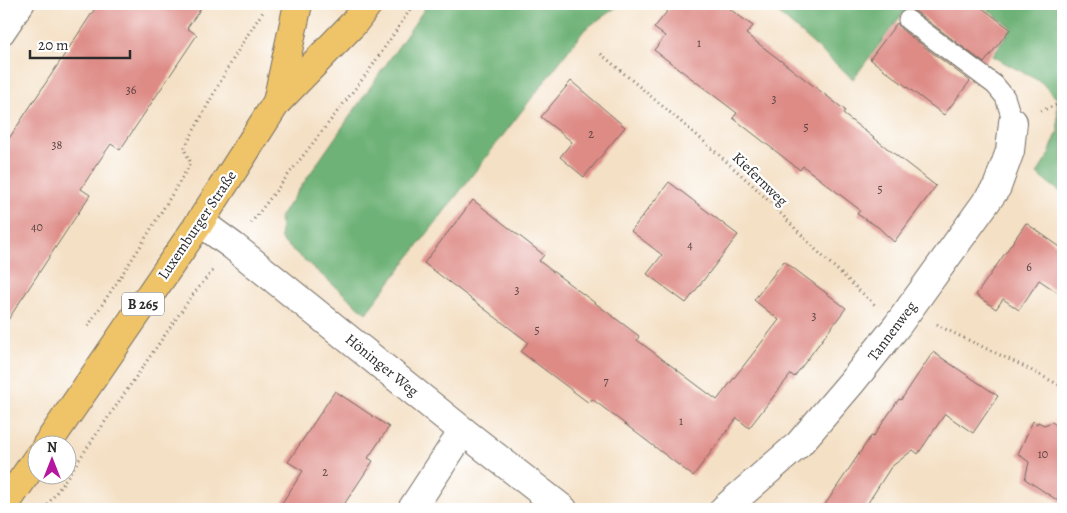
<svg xmlns="http://www.w3.org/2000/svg" width="1067" height="513" viewBox="0 0 1067 513" font-family="Alegreya,serif">
  <style>
    .forest { fill: #6eb277; stroke: #4c6e51 }
    .building { fill: #de8b86 }
    .lines { fill: none; stroke-linecap: round; stroke-linejoin: round }
    .service-casing { stroke: #716a61; stroke-width: 21 }
    .minor-casing { stroke: #716a61; stroke-width: 30 }
    .primary-casing { stroke: #716a61; stroke-width: 30 }
    .path { stroke: #716a61; stroke-width: 3; stroke-dasharray: 1 4; stroke-linecap: butt }
    .service { stroke: #fff; stroke-width: 19 }
    .minor { stroke: #fff; stroke-width: 28 }
    .primary { stroke: #efc469; stroke-width: 28 }
    .labels { text-anchor: middle; stroke-width: 4.5; stroke-linejoin: round; paint-order: stroke }
    .number-label { font-size: 12px; fill: #584342 }
    .shield { fill: #fff; stroke: #6b6b6b; stroke-width: 1 }
    .shield-label { font-size: 14px; font-weight: bold; fill: #2b2b2b }
    .street-label { font-size: 15px; fill: #2b2b2b; stroke: #fff }
  </style>
  <rect width="100%" height="100%" fill="#fff"/>
  <filter id="ink" filterUnits="userSpaceOnUse"><feTurbulence type="fractalNoise" baseFrequency=".02" numOctaves="2"/><feDisplacementMap in="SourceGraphic" scale="10" xChannelSelector="R" yChannelSelector="G"/><feConvolveMatrix kernelMatrix="1 2 1 2 8 2 1 2 1" color-interpolation-filters="sRGB"/></filter>
  <filter id="wash" filterUnits="userSpaceOnUse"><feTurbulence type="fractalNoise" baseFrequency=".0096" numOctaves="4" result="noise"/><feDisplacementMap in="SourceGraphic" scale="20" xChannelSelector="R" yChannelSelector="G"/><feGaussianBlur stdDeviation="1.12" result="paint"/><feColorMatrix in="noise" values="0 0 0 0 0 0 0 0 0 0 0 0 0 0 0 0 0 1.4 0 .05"/><feComposite in="paint" operator="in"/></filter>
  <g filter="url(#wash)">
    <rect width="100%" height="100%" fill="#f4e0c5"/>
    <!-- forest -->
    <g class="forest">
      <path d="M428 4H621L585 29 366 313 281 240 280 217Z"/>
      <path d="M768 4H910L853 79Z"/>
      <path d="M980 4H1063V194L1037 174 1048 156 1058 131 1057 99 1041 82 992 56 1012 28Z"/>
    </g>
    <g id="blocks">
      <!-- building -->
      <g class="building">
        <path d="M98 4H204L187 28 197 35 120 150 111 144 97 164 81 189 90 195 4 326V146Z"/>
        <path d="M673 4H723L753 26 746 34 845 110 843 114 936 186 894 242 878 227 857 214 860 210 803 166 800 170 733 118 737 113 654 50 665 36 654 28Z"/>
        <path d="M911 4H977L1010 29 984 63 915 11 907 9Z"/>
        <path d="M897 23 901 29 970 81 944 115 870 59Z"/>
        <path d="M571 81 625 127 584 177 560 157 572 142 541 117Z"/>
        <path d="M669 182 738 235 686 303 647 274 662 255 631 231Z"/>
        <path d="M473 200 544 255 539 261 639 336 637 340 717 400 779 320 754 300 784 261 846 308 794 377 791 374 749 428 737 418 693 476 592 399 589 403 521 352 528 342 424 263Z"/>
        <path d="M1026 223 1063 249V296L1039 280 1019 310 1003 299 996 309 976 295Z"/>
        <path d="M933 352 998 396 973 433 945 414 918 454 913 450 891 467 864 509H822L871 436 873 437 899 399 901 400Z"/>
        <path d="M335 391 389 427 368 458 373 461 341 509H278L303 471 288 462Z"/>
        <path d="M1033 421 1037 424 1038 422 1044 425 1052 422 1063 430V504L1025 479 1029 462 1018 454Z"/>
      </g>
    </g>
  </g>
  <g filter="url(#ink)">
    <use href="#blocks" fill-opacity="0" stroke="#716a61" stroke-width="1"/>
    <g class="lines">
      <defs>
        <g id="service">
          <path d="M908 20 995 85 1005 97 1013 122"/>
          <path d="M4 35 25 4"/>
        </g>
        <g id="minor">
          <path d="M200 222 233 246 463 431 563 509"/>
          <path d="M412 509 463 431"/>
          <path d="M724 509 799 444 851 383 897 326 997 187 1010 151 1013 122"/>
        </g>
        <g id="primary">
          <path d="M277 102 298 4"/>
          <path d="M46 446 200 222 277 102 353 24 368 4"/>
          <path d="M4 506 38 457"/>
        </g>
      </defs>
      <!-- service casing -->
      <use href="#service" class="service-casing"/>
      <!-- minor casing -->
      <use href="#minor" class="minor-casing"/>
      <!-- primary casing -->
      <use href="#primary" class="primary-casing"/>
      <!-- path -->
      <g class="path">
        <path d="M601 54 700 138 758 190 817 251 875 305"/>
        <path d="M1041 111 1063 102"/>
        <path d="M251 223 368 72 414 4"/>
        <path d="M937 324 943 328 1021 365 1063 387"/>
        <path d="M88 326 140 247 191 163 184 149C209 103 233 55 263 12"/>
        <path d="M45 509 191 297 214 269"/>
      </g>
      <!-- service -->
      <use href="#service" class="service"/>
      <!-- minor -->
      <use href="#minor" class="minor"/>
      <!-- primary -->
      <use href="#primary" class="primary"/>
    </g>
  </g>
  <g class="labels">
    <!-- number labels -->
    <g class="number-label">
      <text x="699" y="47">1</text>
      <text x="131" y="94">36</text>
      <text x="774" y="103">3</text>
      <text x="806" y="131">5</text>
      <text x="591" y="138">2</text>
      <text x="57" y="149">38</text>
      <text x="880" y="193">5</text>
      <text x="37" y="231">40</text>
      <text x="690" y="249">4</text>
      <text x="1029" y="271">6</text>
      <text x="517" y="294">3</text>
      <text x="814" y="320">3</text>
      <text x="537" y="334">5</text>
      <text x="606" y="385">7</text>
      <text x="681" y="425">1</text>
      <text x="1043" y="458">10</text>
      <text x="325" y="476">2</text>
    </g>
    <!-- shield labels -->
    <rect class="shield" x="122" y="292.5" width="42" height="23" rx="4"/>
    <g class="shield-label">
      <text x="143" y="309">B 265</text>
    </g>
    <!-- street labels -->
    <g class="street-label">
      <text transform="translate(760 179) rotate(44)" y="5">Kiefernweg</text>
      <text transform="translate(197 225) rotate(-56)" y="5">Luxemburger Straße</text>
      <text transform="translate(892 331) rotate(-53)" y="5">Tannenweg</text>
      <text transform="translate(382 365) rotate(39)" y="5">Höninger Weg</text>
    </g>
  </g>
  <!-- margin -->
  <rect width="1067" height="513" fill="none" stroke="#fff" stroke-width="20"/>
  <!-- north arrow -->
  <g transform="translate(52 460)"><circle r="24" fill="#ffffff" stroke="#aaaaaa"/>
  <path d="M0-4L9 19L0 12L-9 19Z" fill="#b5179e"/>
  <text y="-8" font-size="14" font-weight="bold" text-anchor="middle" fill="#2b2b2b">N</text>
  </g>
  <!-- scale -->
  <path d="M30 50v8h100v-8" fill="none" stroke="#2b2b2b" stroke-width="2.5"/>
  <text x="38" y="50" font-size="15" fill="#2b2b2b" stroke="#ffffff" stroke-width="4" paint-order="stroke">20 m</text>
</svg>
